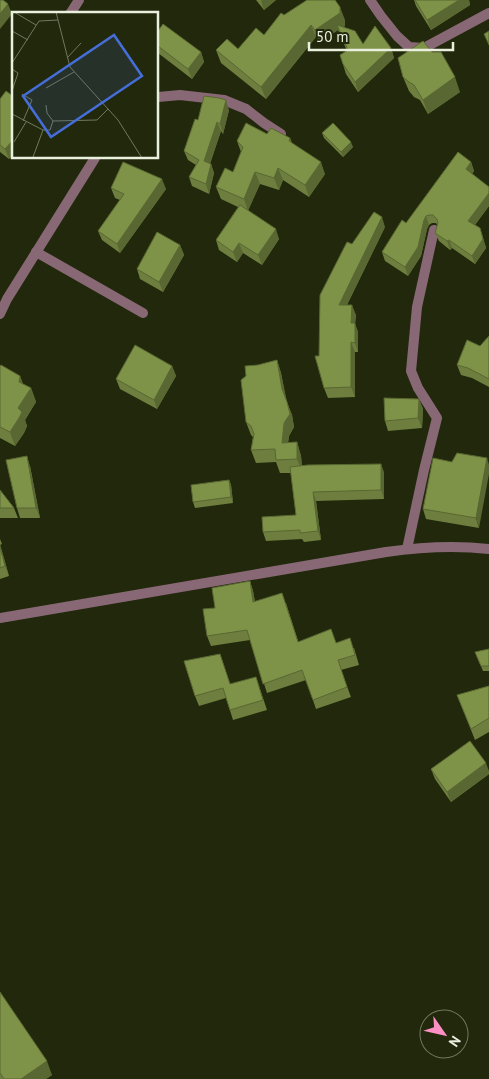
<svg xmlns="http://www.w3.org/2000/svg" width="489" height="1079" viewBox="0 0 489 1079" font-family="'PT Sans',sans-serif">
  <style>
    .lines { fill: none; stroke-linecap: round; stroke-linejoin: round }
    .minor { stroke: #896876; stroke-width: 10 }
    .wall { fill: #6d7e3e }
    .shaded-wall { fill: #596732 }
    .building { fill: #7f9348; stroke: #596732 }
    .inset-road { fill: none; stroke: #71785f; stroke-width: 1 }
    .view { fill: #466ed9; fill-opacity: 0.15; stroke: #466ed9; stroke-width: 2.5 }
    .inset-edge { fill: none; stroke: #eaf0de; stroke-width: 2.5 }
  </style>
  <rect width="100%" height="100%" fill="#21280b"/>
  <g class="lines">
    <!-- minor -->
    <g class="minor">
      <path d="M370 0 381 16 397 36 409 47 424 48 489 13"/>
      <path d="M70 14 79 0"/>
      <path d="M158 97 180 95 224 100 246 109 264 123 281 134"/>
      <path d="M36 252 143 313"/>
      <path d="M0 314 7 299 95 158"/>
      <path d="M407 549 424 470 437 418 418 388 411 371 417 307 434 230"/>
      <path d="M0 618 386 552C420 547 455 545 489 549"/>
    </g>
  </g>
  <!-- wall -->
  <g class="wall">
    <path d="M256 0H276L264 10Z"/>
    <path d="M414 0H469L470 5 431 30 416 6Z"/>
    <path d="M284 15 345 20V26L343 27 363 44 391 48 394 58 358 92 346 74 340 55 347 51 338 30 319 42 316 37 266 99 221 63 216 50 238 49 264 35Z"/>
    <path d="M158 31 201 52 204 62 192 79 158 53Z"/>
    <path d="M403 77 460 92 428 114 420 100 414 97 409 91Z"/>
    <path d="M14 97V153L9 159 0 152V99Z"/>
    <path d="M229 110 223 134 221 131 210 164H211L214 173 209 194 192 186 189 177 196 165 188 160 184 151 198 120Z"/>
    <path d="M322 133 353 147 343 157 324 138Z"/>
    <path d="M267 134 290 138 292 143 325 174 309 197 283 180 279 190 260 184 248 210 279 239 262 265 243 253 237 262 219 250 216 240 238 207 221 199 216 187 233 172 241 152 237 141Z"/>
    <path d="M471 162 474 171 472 174 489 187V206L475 225 480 228 486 248 475 264 452 248 450 250 439 241 435 233 437 225 436 223H432L429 225 427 229 421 256 408 276 385 261 382 252 406 223Z"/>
    <path d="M111 188 166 189 120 253 102 240 98 231 120 200 115 198Z"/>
    <path d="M385 227 347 305 356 315 355 324 358 332V352H355V397L328 398 324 388 319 356 352 244Z"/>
    <path d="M180 245 184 255 163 292 140 279 137 269Z"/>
    <path d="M489 336V387L472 378 461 375 457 365 480 346Z"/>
    <path d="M277 360 281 373 286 400 292 415 294 427 289 436 288 443 297 442 301 456 302 466 384 472V499L316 501 321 540 304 542 302 539 266 541 263 532 296 515 291 473H280L276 462 256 463 251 450 253 437 251 435 246 422V376L258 365Z"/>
    <path d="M0 366 20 376 23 384 31 388 36 402 25 420 27 426 24 433 15 446 0 438Z"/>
    <path d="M172 366 176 376 157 409 120 389 116 379Z"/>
    <path d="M419 399 423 409 422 428 388 431 385 421Z"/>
    <path d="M457 453 479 528 426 519 423 509Z"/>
    <path d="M30 466 40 518H20L17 508Z"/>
    <path d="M229 480 231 485 233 503 195 508 193 502Z"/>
    <path d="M0 490 14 508 18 518H0Z"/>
    <path d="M0 539 2 544 0 545 9 576 0 579Z"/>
    <path d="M250 581 253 591 255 602 286 603 298 641 336 643 354 648 359 665 341 670 351 697 316 709 306 680 267 693 250 640 211 646 207 636 215 608Z"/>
    <path d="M489 649V671H483L475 652Z"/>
    <path d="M256 677 267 710 233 720 226 698 199 706 195 696Z"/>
    <path d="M489 686V732L475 740 457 695Z"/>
    <path d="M431 769 489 771V774L451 802 435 779Z"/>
    <path d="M0 992 52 1075 46 1079H0Z"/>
  </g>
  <!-- shaded-wall -->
  <g class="shaded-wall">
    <path d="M262 0H276L264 10 261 1Z"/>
    <path d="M459 0H469L470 5 431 30 427 20Z"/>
    <path d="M8 4 12 14 0 29V14Z"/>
    <path d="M340 7 345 20V26L319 42 315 30Z"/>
    <path d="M311 25 316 37 266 99 261 87Z"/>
    <path d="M391 48 394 58 358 92 355 82Z"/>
    <path d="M201 52 204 62 192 79 188 69Z"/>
    <path d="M455 77 460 92 428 114 423 100Z"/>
    <path d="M226 100 229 110 223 134 220 124Z"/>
    <path d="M217 122 221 131 207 171 204 161Z"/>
    <path d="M14 139V153L9 159 5 149Z"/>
    <path d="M351 142 353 147 343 157 341 152Z"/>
    <path d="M321 162 325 174 309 197 305 185Z"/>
    <path d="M471 162 474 171 469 178 466 169Z"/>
    <path d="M211 164 214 173 209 194 206 184Z"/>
    <path d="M278 168 283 180 279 190 274 178Z"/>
    <path d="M255 172 260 184 248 211 244 199Z"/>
    <path d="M162 179 166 189 120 253 117 244Z"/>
    <path d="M489 193V206L471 230 468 221Z"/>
    <path d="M426 216 429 225 427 229 421 256 408 276 405 267Z"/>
    <path d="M382 217 385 227 342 315 339 305Z"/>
    <path d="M480 228 486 248 475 264 472 256Z"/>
    <path d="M276 229 279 239 262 265 258 255Z"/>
    <path d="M449 240 452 248 450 250 447 241Z"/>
    <path d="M239 243 243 253 237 262 233 252Z"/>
    <path d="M180 245 184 255 163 292 159 282Z"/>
    <path d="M352 305 356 315 355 324 358 332V352L355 343 351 323Z"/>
    <path d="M351 342 355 352V397L351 387Z"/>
    <path d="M277 360 281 373 287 402 282 389Z"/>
    <path d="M172 366 176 376 157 409 154 400Z"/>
    <path d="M20 376 25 390 19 382Z"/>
    <path d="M31 388 36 402 25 420 27 426 24 433 15 446 10 432 18 408Z"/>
    <path d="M419 399 423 409 422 428 418 418Z"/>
    <path d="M287 402 292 415 294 427 289 436 286 456 282 443Z"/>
    <path d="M297 442 301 456 302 472 297 459Z"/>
    <path d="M27 456 30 466 40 518 36 508Z"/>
    <path d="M487 458 489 465V474L479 528 476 518Z"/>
    <path d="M381 464 384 472V499L381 490Z"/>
    <path d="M229 480 231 485 233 503 231 497Z"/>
    <path d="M313 492 316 501 321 540 318 531Z"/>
    <path d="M0 544 9 576 5 566 0 547Z"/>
    <path d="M250 581 253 591 257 612 253 602Z"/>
    <path d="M486 763 489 771V774L451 802 447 792Z"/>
    <path d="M47 1061 52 1075 46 1079H21Z"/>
  </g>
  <!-- building -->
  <g class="building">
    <path d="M0 0H3L8 4 0 14Z"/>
    <path d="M307 0H335L340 7V13L315 30 311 25 261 87 216 50 227 39 238 49 256 28 264 35 281 13 284 15Z"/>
    <path d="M415 0H459L427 20Z"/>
    <path d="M163 24 201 52 188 69 158 46V31Z"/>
    <path d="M337 25 355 31 363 44 375 26 391 48 355 82 343 64 340 55 348 50Z"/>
    <path d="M489 31V45L484 34Z"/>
    <path d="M423 41 432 52H441L455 77 423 100 414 85 409 82 403 77 398 58Z"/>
    <path d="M6 91 14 97V139L5 149 0 145V99Z"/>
    <path d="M204 96 219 98 226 100 220 124 217 122 204 161 211 164 206 184 189 177 199 160 184 151 195 119 198 120Z"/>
    <path d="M246 123 267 134 271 128 290 138 289 141 321 162 305 185 278 168 274 178 255 172 244 199 216 187 225 168 233 172 243 147 237 141Z"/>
    <path d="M333 123 351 142 341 152 322 133Z"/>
    <path d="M458 152 471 162 466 169 489 187V193L468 221 480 228 483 239 472 256 449 240 447 241 435 233 438 223 437 219 433 215H429L426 216 424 220 418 247 405 267 382 252 402 220 406 223Z"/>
    <path d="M123 162 162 179 117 244 98 231 124 194 111 188Z"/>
    <path d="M240 205 276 229 258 255 239 243 233 252 216 240Z"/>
    <path d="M374 212 382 217 339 305H352L351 323H355V343L351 342V387L324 388 315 356H319L320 295 347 242 352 244Z"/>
    <path d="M157 232 180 245 159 282 137 269Z"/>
    <path d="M489 336V379L468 368 457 365 467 340 480 346Z"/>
    <path d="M135 345 172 366 154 400 116 379Z"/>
    <path d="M277 360 282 389 287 402 290 414 284 423 282 443 297 442V459L276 460 275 449 251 450 254 434 251 426 246 422 241 380 246 376 245 366 258 365Z"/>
    <path d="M1 365 20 376 19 382 31 388 18 408 22 412 19 418 10 432 0 427V366Z"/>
    <path d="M384 398 419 399 418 418 385 421Z"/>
    <path d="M457 453 487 458 476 518 423 509 433 458 452 462Z"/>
    <path d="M27 456 36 508H17L6 460Z"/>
    <path d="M381 464V490L313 492 318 531 300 533V530L263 532 262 517 296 515 290 467 308 465Z"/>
    <path d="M229 480 231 497 193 502 191 485Z"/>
    <path d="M0 490 14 508H0Z"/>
    <path d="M0 547 5 566 0 568Z"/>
    <path d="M250 581 253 602 282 593 298 642 331 629 336 643 350 638 355 655 338 660 347 687 313 700 302 670 263 684 247 630 207 636 203 609 215 608 212 588Z"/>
    <path d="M489 649V666H481L475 652Z"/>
    <path d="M220 654 230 684 256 677 263 700 230 710 223 688 195 696 184 661Z"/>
    <path d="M489 686V718L471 729 457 695Z"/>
    <path d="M470 741 486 763 447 792 431 769Z"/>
    <path d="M0 992 47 1061 21 1079H4L0 1073Z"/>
  </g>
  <!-- overview -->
  <g transform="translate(12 12)">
    <rect width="146" height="146" fill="#21280b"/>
    <path class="inset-road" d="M2 0 24 13M44 0 58 55 106 108 130 146M0 19 16 28M55 46 69 31M0 51 27 9 46 8M0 57 6 61 0 79M34 76 62 60M10 82 20 88 11 109M34 93 35 101 41 109 85 108 96 97M0 102 31 118H38L41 109M2 130 14 110M21 145 31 118"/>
    <path class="view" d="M102 23 130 64 39 125 11 84Z"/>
    <rect width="146" height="146" class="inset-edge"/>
  </g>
  <!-- north arrow -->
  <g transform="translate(444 1034) rotate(124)"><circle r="24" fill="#21280b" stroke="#71785f"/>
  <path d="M0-4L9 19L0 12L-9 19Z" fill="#fc8fc3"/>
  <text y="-8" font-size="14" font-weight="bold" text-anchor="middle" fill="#eaf0de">N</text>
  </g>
  <!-- scale -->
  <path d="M309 42v8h144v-8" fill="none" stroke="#eaf0de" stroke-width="2.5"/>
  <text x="316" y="42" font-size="15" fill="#eaf0de" stroke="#21280b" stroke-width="4" paint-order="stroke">50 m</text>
</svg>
